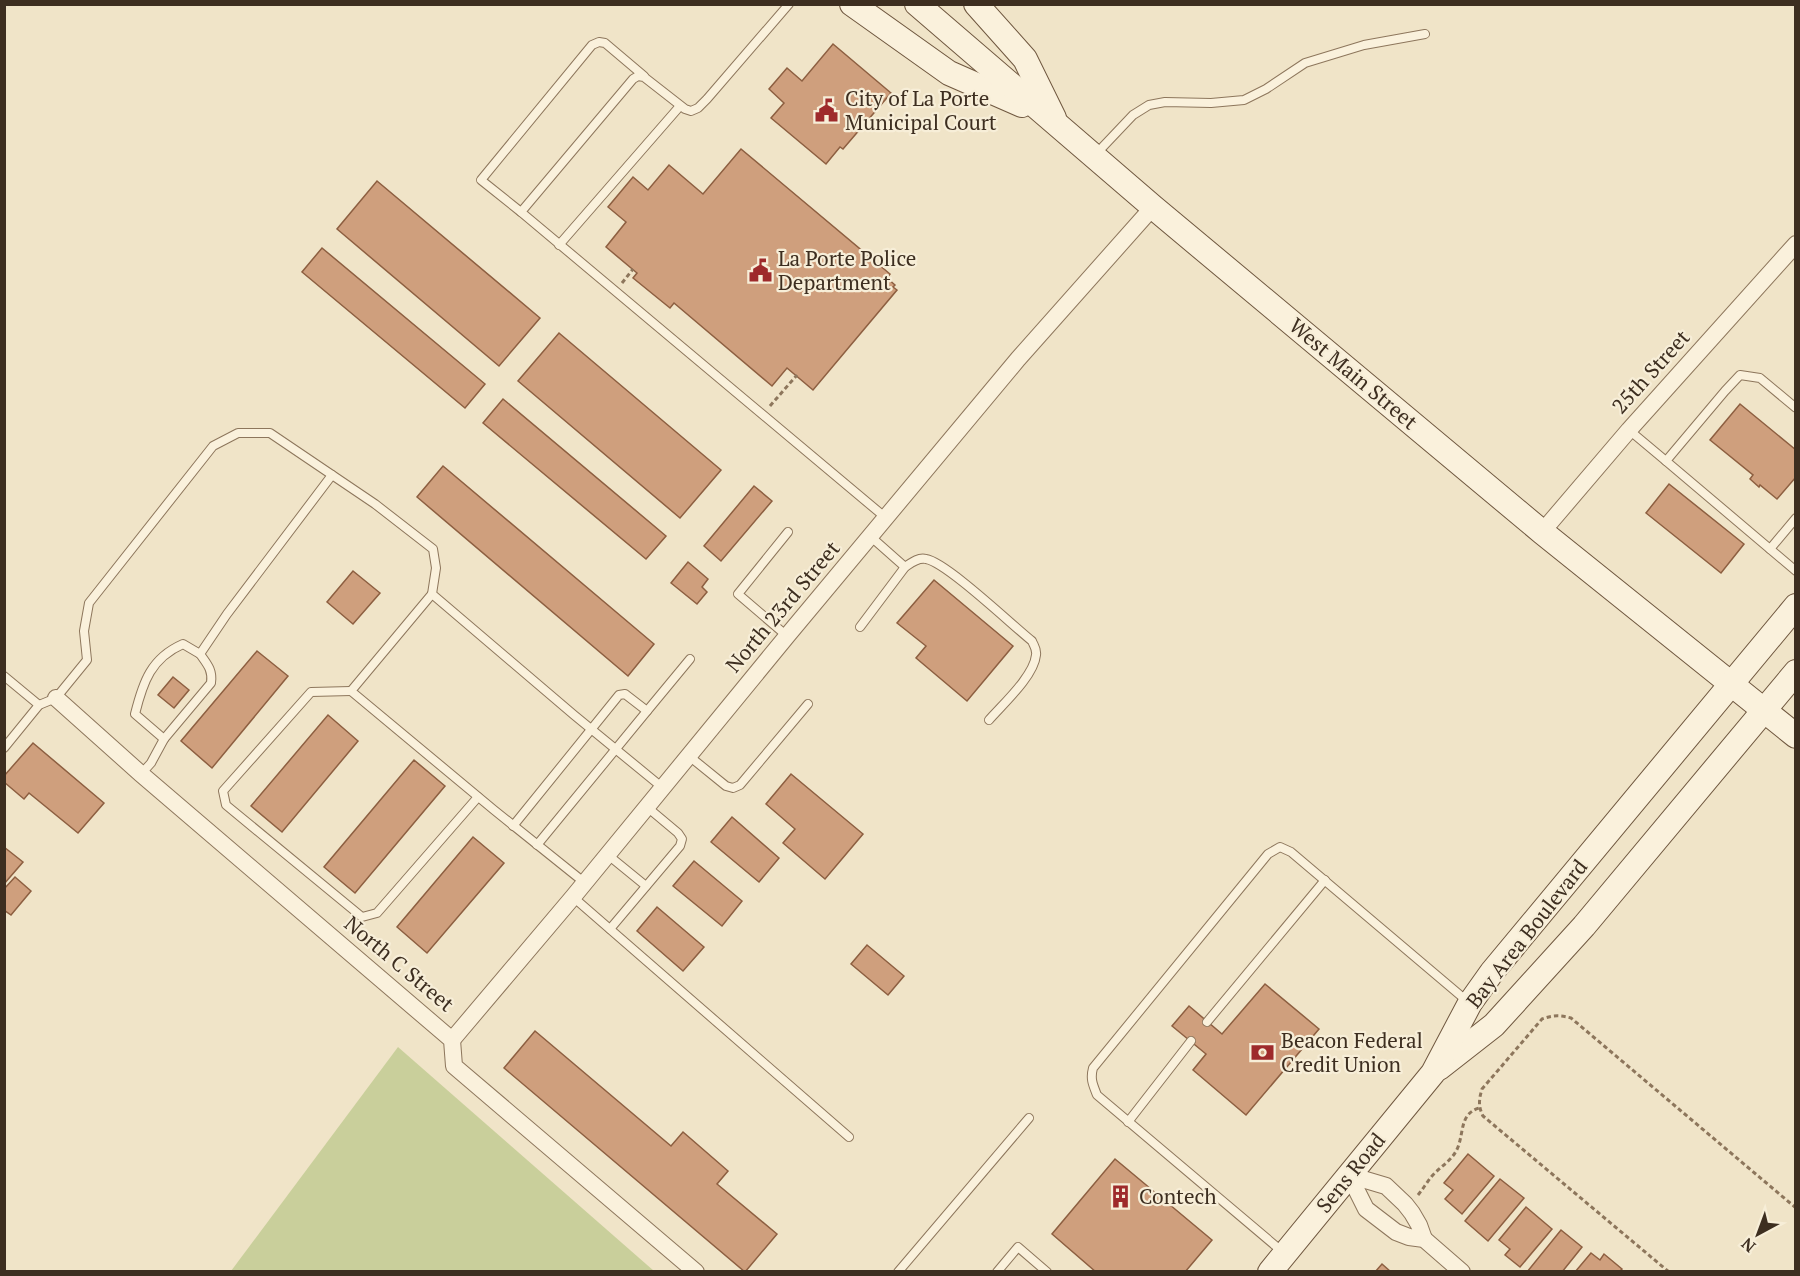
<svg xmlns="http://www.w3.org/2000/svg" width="1800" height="1276" viewBox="0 0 1800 1276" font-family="'PT Serif',serif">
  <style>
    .green { fill: #c9cf9b }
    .building { fill: #cf9f7d; stroke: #8d5f41; stroke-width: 1.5 }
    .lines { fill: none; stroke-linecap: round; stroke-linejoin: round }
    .service-casing { stroke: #8d765c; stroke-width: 10 }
    .minor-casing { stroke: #8d765c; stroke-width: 18 }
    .secondary-casing { stroke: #6f573f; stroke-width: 26 }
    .path { stroke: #8d765c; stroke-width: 3; stroke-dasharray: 4.5 3; stroke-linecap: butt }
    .service { stroke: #faf1dc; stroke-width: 8 }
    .minor { stroke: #faf1dc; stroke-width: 16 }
    .secondary { stroke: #faf1dc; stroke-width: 24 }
    .labels { text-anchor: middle; stroke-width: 4.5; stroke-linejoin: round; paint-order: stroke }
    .poi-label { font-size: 21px; fill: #3d2e20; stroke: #f7eed8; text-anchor: start }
    .street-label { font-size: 21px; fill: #3d2e20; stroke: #f7eed8 }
  </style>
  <rect width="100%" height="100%" fill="#f0e4c8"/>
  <!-- green -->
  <path class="green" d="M398 1047 654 1271H231Z"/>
  <!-- building -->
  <g class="building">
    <path d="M833 44 891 93 843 149 840 147 826 164 771 118 784 103 769 89 787 68 802 81Z"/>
    <path d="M741 149 890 274 887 278 895 285 893 287 897 290 813 390 787 368 772 386 674 303 670 308 633 278 637 273 606 247 626 222 608 207 633 177 648 190 669 165 703 194Z"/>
    <path d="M377 181 540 318 499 366 337 229Z"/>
    <path d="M322 248 485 384 465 408 302 272Z"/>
    <path d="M559 333 721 470 680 518 518 381Z"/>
    <path d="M503 399 666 536 646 559 483 423Z"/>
    <path d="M1740 404 1796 450V477L1777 499 1760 485 1759 487 1750 479 1753 475 1710 440Z"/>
    <path d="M443 466 654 644 628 676 417 497Z"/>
    <path d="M1669 484 1744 544 1721 573 1646 513Z"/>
    <path d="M754 486 772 501 721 561 704 546Z"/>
    <path d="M688 562 708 579 702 587 707 592 697 604 671 583Z"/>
    <path d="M353 571 380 593 353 624 327 602Z"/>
    <path d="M934 580 1013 646 967 701 916 658 926 646 897 623Z"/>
    <path d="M257 651 288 676 212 768 181 741Z"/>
    <path d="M173 677 189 690 174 708 158 695Z"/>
    <path d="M328 715 358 741 282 832 251 806Z"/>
    <path d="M33 743 104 803 78 833 29 793 24 799 4 782V776Z"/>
    <path d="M414 760 445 786 355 893 324 867Z"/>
    <path d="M791 774 863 834 825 879 783 843 795 829 766 804Z"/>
    <path d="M732 817 779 858 759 882 711 842Z"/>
    <path d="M473 837 504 863 427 953 397 927Z"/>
    <path d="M4 847 23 862 4 884Z"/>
    <path d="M694 861 742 901 722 926 673 886Z"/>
    <path d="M15 877 31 891 11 915 4 910V889Z"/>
    <path d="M657 907 704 947 683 971 637 931Z"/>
    <path d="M867 945 904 976 888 995 851 964Z"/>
    <path d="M1265 984 1319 1029 1246 1115 1193 1070 1206 1054 1172 1026 1189 1006 1222 1034Z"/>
    <path d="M535 1031 671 1146 683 1132 728 1171 717 1184 777 1234 745 1272 504 1068Z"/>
    <path d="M1468 1154 1494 1176 1462 1214 1445 1199 1453 1190 1444 1183Z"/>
    <path d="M1115 1159 1212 1240 1185 1272H1096L1052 1234Z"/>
    <path d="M1500 1179 1524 1198 1488 1241 1465 1221Z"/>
    <path d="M1526 1207 1552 1229 1520 1267 1505 1255 1510 1249 1499 1240Z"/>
    <path d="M1561 1230 1582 1247 1562 1272H1527Z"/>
    <path d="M1591 1253 1600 1260 1604 1254 1622 1269 1619 1272H1575Z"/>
    <path d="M1382 1264 1391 1272H1375Z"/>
  </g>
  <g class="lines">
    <defs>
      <g id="service">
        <path d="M789 4 707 99 698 108 691 111 685 109 644 77 638 76 633 79 521 212 886 518"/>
        <path d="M1096 154 1133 115 1149 105 1165 102 1211 103 1244 100 1266 89 1305 63 1364 45 1425 34"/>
        <path d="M521 212 481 180 592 45 599 42 605 43 644 76"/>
        <path d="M559 245 680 106"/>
        <path d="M1796 408 1760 378 1740 375 1725 391 1666 461 1796 571"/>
        <path d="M1629 430 1666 461"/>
        <path d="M870 536 905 567"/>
        <path d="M1770 549 1796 518"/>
        <path d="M432 594 351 691 494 810 585 883"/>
        <path d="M860 627 905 567C911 563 918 557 926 559 946 562 1012 625 1032 641 1034 646 1037 649 1036 655 1034 676 1003 704 989 720"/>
        <path d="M787 636 738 594 788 532"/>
        <path d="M4 676 39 705"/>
        <path d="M351 691 311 692 223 791 226 805 362 917 377 913 478 797"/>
        <path d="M164 739 211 683C213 670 207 664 200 654"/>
        <path d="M4 748 39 705 56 698 87 660 84 631 89 603 213 446 238 433H270L375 504 433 549 436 568 432 594 574 715 663 788"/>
        <path d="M689 756 726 786 733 788 740 785 808 704"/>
        <path d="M141 774 151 763 164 739 135 714C143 682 151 658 183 644L200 654 227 614 332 475"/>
        <path d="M513 826 619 695 625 694 647 711 690 659"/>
        <path d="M537 845 647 711"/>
        <path d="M608 855 646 886"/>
        <path d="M573 897 849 1137"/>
        <path d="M610 929 680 846 682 839 678 833 647 807"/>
        <path d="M1207 1022 1325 880"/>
        <path d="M1128 1122 1191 1041"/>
        <path d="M1284 1253 1097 1095C1093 1085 1090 1079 1093 1068L1268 854 1280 847 1291 852 1467 1001"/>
        <path d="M898 1272 1029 1118"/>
        <path d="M997 1272 1018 1247 1047 1272"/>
      </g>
      <g id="minor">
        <path d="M1542 532 1629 430 1796 244"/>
        <path d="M56 698 141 774 452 1040 454 1066 696 1272"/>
        <path d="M452 1040 573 897 787 636 1018 359 1153 207"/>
        <path d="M1349 1175 1366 1209 1396 1232 1409 1237 1424 1239 1462 1272"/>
        <path d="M1349 1175 1386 1186 1405 1204 1412 1213 1419 1225 1424 1239"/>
      </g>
      <g id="secondary">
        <path d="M852 4 949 73 1022 105"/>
        <path d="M917 4 1153 207 1542 532 1796 736"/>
        <path d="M976 4 1025 59 1054 118"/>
        <path d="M1439 1068 1494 1025 1584 926 1796 672"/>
        <path d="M1270 1272 1433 1073 1470 1003 1492 972 1796 606"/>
      </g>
    </defs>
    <!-- service casing -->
    <use href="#service" class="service-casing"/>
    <!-- minor casing -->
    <use href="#minor" class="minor-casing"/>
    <!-- secondary casing -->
    <use href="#secondary" class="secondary-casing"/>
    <!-- path -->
    <g class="path">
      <path d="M622 283 633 269"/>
      <path d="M770 406 797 375"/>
      <path d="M1418 1195C1423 1189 1427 1182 1432 1176 1441 1166 1453 1160 1458 1147 1464 1131 1460 1114 1479 1108"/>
      <path d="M1669 1272 1483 1116C1478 1106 1479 1099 1482 1089L1542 1019C1553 1015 1560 1015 1571 1018L1796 1208"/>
    </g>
    <!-- service -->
    <use href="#service" class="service"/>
    <!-- minor -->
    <use href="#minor" class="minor"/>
    <!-- secondary -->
    <use href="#secondary" class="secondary"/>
  </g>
  <!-- icons -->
  <defs>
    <symbol id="civic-bare" viewBox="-9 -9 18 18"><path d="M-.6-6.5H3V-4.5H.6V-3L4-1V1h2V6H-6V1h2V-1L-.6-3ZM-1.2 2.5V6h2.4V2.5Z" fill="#9e2a2b" stroke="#f7eed8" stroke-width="2.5" paint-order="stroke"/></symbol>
    <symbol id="bank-bare" viewBox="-9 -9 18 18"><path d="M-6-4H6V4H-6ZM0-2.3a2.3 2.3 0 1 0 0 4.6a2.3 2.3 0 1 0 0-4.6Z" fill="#9e2a2b" stroke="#f7eed8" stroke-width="2.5" paint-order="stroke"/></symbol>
    <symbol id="building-bare" viewBox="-9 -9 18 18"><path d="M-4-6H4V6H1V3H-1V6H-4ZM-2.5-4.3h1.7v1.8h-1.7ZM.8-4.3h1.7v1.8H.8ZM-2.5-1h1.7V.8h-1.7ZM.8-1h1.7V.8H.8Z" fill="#9e2a2b" stroke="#f7eed8" stroke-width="2.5" paint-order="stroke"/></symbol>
  </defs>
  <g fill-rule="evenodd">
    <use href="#civic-bare" x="810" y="94" width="33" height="33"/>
    <use href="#civic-bare" x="744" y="254" width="33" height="33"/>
    <use href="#bank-bare" x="1246" y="1036" width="33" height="33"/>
    <use href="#building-bare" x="1104" y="1180" width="33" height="33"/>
  </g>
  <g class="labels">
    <!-- poi labels -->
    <g class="poi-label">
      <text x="845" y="106">City of La Porte<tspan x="845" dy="24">Municipal Court</tspan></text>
      <text x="778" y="266">La Porte Police<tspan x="778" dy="24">Department</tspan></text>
      <text x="1281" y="1048">Beacon Federal<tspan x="1281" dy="24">Credit Union</tspan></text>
      <text x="1139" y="1204">Contech</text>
    </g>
    <!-- street labels -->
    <g class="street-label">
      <text transform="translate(1651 372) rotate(-48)" y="7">25th Street</text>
      <text transform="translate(1353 374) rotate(40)" y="7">West Main Street</text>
      <text transform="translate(783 607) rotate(-50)" y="7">North 23rd Street</text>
      <text transform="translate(1527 934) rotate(-52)" y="7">Bay Area Boulevard</text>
      <text transform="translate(399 964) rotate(40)" y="7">North C Street</text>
      <text transform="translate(1351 1173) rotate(-51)" y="7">Sens Road</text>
    </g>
  </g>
  <!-- border -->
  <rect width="1800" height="1276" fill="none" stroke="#3d2e20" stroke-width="12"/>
  <!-- north arrow -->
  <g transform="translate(1758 1234) rotate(221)" stroke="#f7eed8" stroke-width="4.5" paint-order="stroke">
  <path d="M0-4.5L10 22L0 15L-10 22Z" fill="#3d2e20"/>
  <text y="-9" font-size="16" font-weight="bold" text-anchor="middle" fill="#3d2e20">N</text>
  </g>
</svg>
